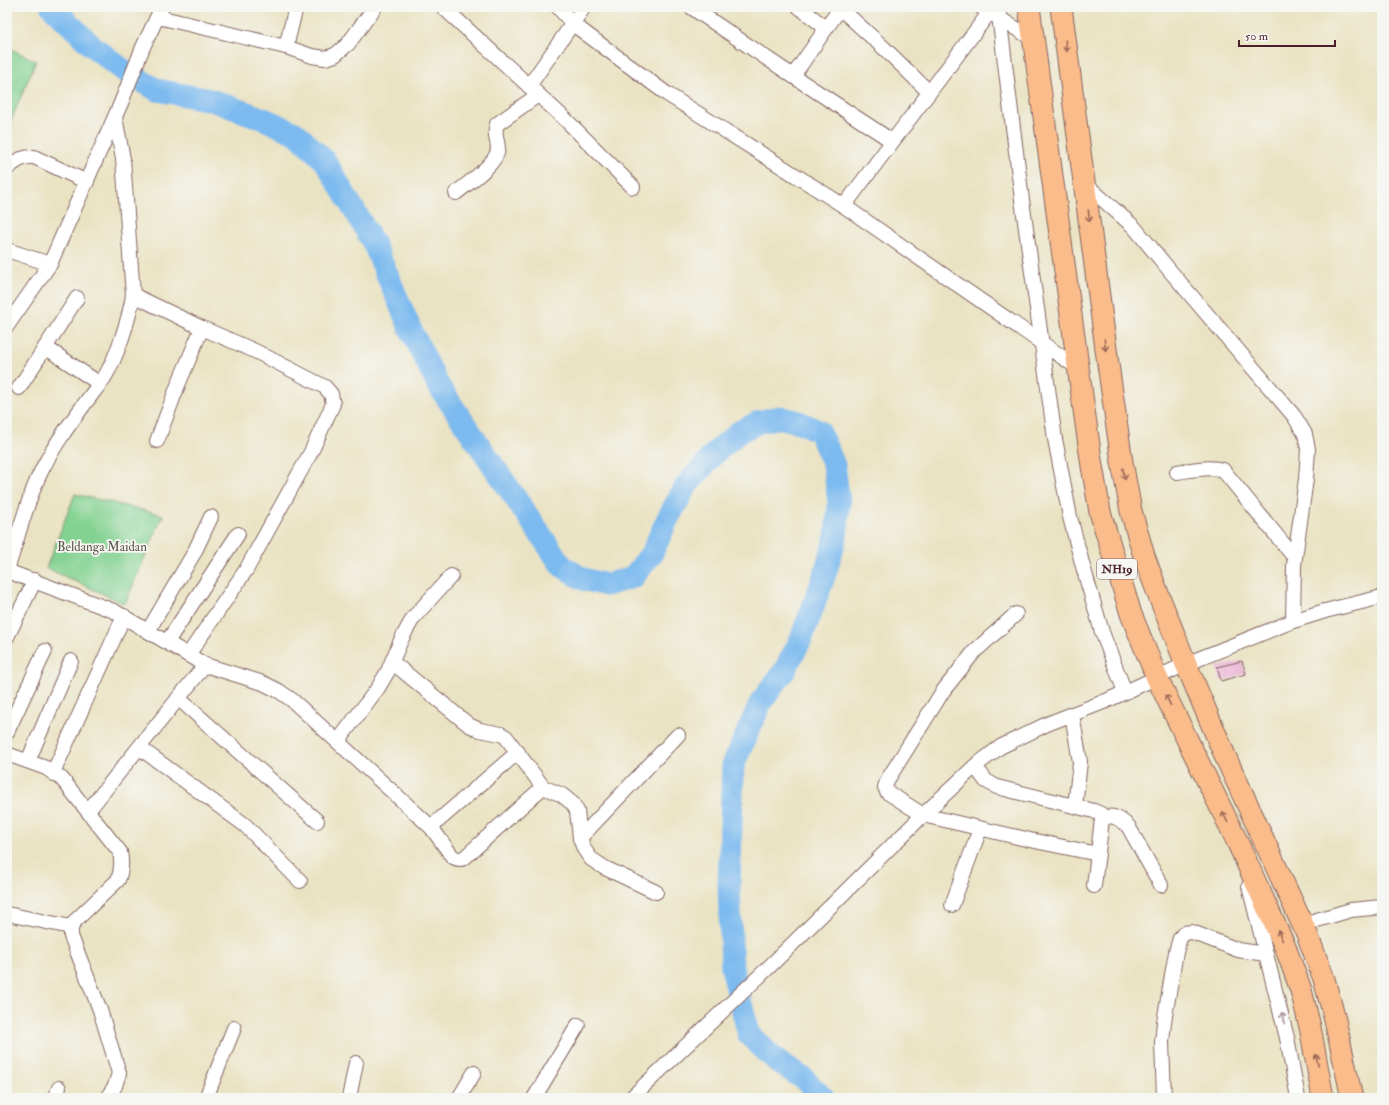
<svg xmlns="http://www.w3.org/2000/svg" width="1389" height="1105" viewBox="0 0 1389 1105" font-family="'IM FELL Double Pica',serif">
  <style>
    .green { fill: #83d291; stroke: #66785e }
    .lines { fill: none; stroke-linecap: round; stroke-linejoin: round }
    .river { stroke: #7cbaef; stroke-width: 23 }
    .building { fill: #e8abd0 }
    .minor-casing { stroke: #826460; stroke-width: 16 }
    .highway-casing { stroke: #826460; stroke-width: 23 }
    .minor { stroke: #fff; stroke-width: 14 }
    .highway { stroke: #fabc8b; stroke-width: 21 }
    .oneway { stroke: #996656 }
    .oneway2 { stroke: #ae9aa0 }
    .labels { text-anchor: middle; stroke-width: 3.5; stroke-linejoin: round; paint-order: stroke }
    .shield { fill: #f6f6f2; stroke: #7e6067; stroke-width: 1 }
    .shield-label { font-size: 12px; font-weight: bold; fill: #4a1f2b }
    .park-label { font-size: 13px; fill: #5b554a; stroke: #f6f6f2 }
  </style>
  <rect width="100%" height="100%" fill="#f6f6f2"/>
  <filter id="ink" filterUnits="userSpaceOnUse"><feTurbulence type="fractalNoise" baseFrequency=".025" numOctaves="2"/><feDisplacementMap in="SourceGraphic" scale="8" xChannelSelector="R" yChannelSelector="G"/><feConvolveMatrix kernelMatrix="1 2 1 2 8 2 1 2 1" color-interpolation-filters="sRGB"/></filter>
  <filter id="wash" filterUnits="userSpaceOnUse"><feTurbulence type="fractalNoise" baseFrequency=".012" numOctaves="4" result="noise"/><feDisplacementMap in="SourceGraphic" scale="16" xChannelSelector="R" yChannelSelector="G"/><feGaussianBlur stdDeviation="0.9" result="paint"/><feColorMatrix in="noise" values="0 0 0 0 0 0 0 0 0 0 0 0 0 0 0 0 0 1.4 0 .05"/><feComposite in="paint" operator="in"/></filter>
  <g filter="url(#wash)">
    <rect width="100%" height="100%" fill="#eae3c3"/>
    <!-- green -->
    <g class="green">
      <path d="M7 47 36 61 7 130Z"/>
      <path d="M75 494 163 515 125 604 46 568Z"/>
    </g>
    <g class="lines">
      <!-- river -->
      <path class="river" d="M52 7 91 45 123 70 157 90 211 100 264 119 297 134 325 161 373 242 410 328 438 385 562 566 583 579 606 585 633 577 652 553 668 518 686 486 715 453 739 432 759 422 779 417 799 422 819 431 834 465 839 503 836 536 825 574 801 639 785 670 761 702 733 765 729 886 732 968 749 1035 778 1062 804 1079 823 1098"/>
    </g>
    <g id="blocks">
      <!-- building -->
      <path class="building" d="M1242 661 1246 674 1221 681 1217 667Z"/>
    </g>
  </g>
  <g filter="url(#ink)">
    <use href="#blocks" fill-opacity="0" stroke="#826460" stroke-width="1"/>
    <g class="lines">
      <defs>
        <g id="minor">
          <path d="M443 7 566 120 633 187"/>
          <path d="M558 7 573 24 667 94 844 206 1078 368"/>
          <path d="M691 7 793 76 892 141"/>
          <path d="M799 7 826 28"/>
          <path d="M981 7 1033 39"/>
          <path d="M998 7 1022 200 1055 439 1070 517 1082 563 1102 632 1125 692"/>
          <path d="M840 8 885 49 929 92"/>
          <path d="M158 17 286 47 312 56 325 58 335 55 348 44 375 7"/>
          <path d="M286 47 296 7"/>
          <path d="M793 76 841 7"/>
          <path d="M529 86 584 7"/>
          <path d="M115 117 123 159 133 295"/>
          <path d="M7 168C16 162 22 156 34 157L87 182"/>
          <path d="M1084 183 1134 227 1171 272 1294 416 1305 434 1308 449 1306 479 1294 565 1293 621"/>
          <path d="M456 193C467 184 497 164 498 149 498 139 493 135 497 124L538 95"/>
          <path d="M844 206 989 13"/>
          <path d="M7 250 50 264"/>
          <path d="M7 326 50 264 121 103 143 47 162 7"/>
          <path d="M45 347 100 384"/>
          <path d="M19 388 77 298"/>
          <path d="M157 441 178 385 202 328"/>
          <path d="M1177 472C1192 470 1208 466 1223 470L1295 558"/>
          <path d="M7 570C17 540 25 507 38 478 54 442 81 409 104 378 117 357 129 320 133 295L202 328 255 351 325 387 331 394 333 404 311 452 246 570 188 655"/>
          <path d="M7 571 114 611 205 665 263 683 279 691 292 700 431 827 452 856C456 859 459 860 464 858L543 787"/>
          <path d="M1016 614 974 652 943 691 888 779 885 787 887 792 923 815 1030 840 1098 854"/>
          <path d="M148 631 194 553 211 517"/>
          <path d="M7 637 35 580"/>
          <path d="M167 642 238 534"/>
          <path d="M392 662 469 725 480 730 501 734 506 737 543 787 562 795 573 804 577 811 580 838 584 849 591 859 605 868 656 892"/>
          <path d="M178 698 317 821"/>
          <path d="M1072 714 1080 762 1075 806"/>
          <path d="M7 732 45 651"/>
          <path d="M338 741 378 688 388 671 401 640 413 618 451 576"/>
          <path d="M140 748 245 825 300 881"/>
          <path d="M7 754 46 768 62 779 120 852C122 862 122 870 118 880L76 920 71 927V936L100 1010 119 1073 115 1086 107 1098"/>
          <path d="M28 761 71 661"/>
          <path d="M975 766 986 781 997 787 1094 811 1101 814 1102 819 1094 886"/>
          <path d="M53 773 124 616"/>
          <path d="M88 811 205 665"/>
          <path d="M1102 819C1113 813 1120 819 1128 826L1161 885"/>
          <path d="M431 827 518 752"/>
          <path d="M580 838 678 735"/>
          <path d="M1249 886 1287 1038 1298 1098"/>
          <path d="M952 905 980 829"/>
          <path d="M7 914 71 927"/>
          <path d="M1303 924 1351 910 1382 907"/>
          <path d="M54 1098 59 1088"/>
          <path d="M206 1098 234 1028"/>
          <path d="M349 1098 356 1063"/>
          <path d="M459 1098 474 1073"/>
          <path d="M534 1098 578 1025"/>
          <path d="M631 1098 769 967 923 815 975 766 1000 747 1047 724 1106 701 1186 664 1293 621 1325 611 1382 597"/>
          <path d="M1164 1098 1162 1042 1164 1022 1176 952 1180 938 1184 933 1192 932 1238 950 1266 954"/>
        </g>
        <g id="highway">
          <path d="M1029 7 1084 410 1092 466 1100 512 1131 614 1157 678 1236 839 1286 949 1301 990 1310 1027 1323 1098"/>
          <path d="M1061 7 1108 364 1122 462 1131 511 1144 556 1160 599 1186 664 1226 758 1307 934 1324 979 1335 1020 1352 1098"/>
        </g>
      </defs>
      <!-- minor casing -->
      <use href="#minor" class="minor-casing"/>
      <!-- highway casing -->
      <use href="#highway" class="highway-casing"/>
      <!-- minor -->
      <use href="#minor" class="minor"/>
      <!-- highway -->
      <use href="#highway" class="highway"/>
    </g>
    <!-- one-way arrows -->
    <defs><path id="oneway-shaft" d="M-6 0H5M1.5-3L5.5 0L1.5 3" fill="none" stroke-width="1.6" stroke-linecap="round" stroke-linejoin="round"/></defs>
    <g class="oneway">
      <use href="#oneway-shaft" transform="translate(1066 46) rotate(82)"/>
      <use href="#oneway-shaft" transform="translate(1089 216) rotate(83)"/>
      <use href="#oneway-shaft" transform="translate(1105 345) rotate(83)"/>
      <use href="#oneway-shaft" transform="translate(1124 474) rotate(79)"/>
      <use href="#oneway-shaft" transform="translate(1168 700) rotate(-117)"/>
      <use href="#oneway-shaft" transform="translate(1225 817) rotate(-116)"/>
      <use href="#oneway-shaft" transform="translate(1280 935) rotate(-113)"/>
      <use href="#oneway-shaft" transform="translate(1317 1060) rotate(-101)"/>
    </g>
    <use class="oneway2" href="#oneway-shaft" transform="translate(1283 1018) rotate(-104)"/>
  </g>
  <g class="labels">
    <!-- shield labels -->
    <rect class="shield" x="1097" y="559" width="40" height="20" rx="3"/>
    <g class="shield-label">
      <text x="1117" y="573">NH19</text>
    </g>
    <!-- park labels -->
    <g class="park-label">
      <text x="102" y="551">Beldanga Maidan</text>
    </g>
  </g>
  <!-- margin -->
  <rect width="1389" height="1105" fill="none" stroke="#f6f6f2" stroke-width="24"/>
  <!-- scale -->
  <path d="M1239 40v6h96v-6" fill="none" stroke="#4a1f2b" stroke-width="2"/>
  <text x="1245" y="40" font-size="12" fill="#4a1f2b" stroke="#f6f6f2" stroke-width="3" paint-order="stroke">50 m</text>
</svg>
